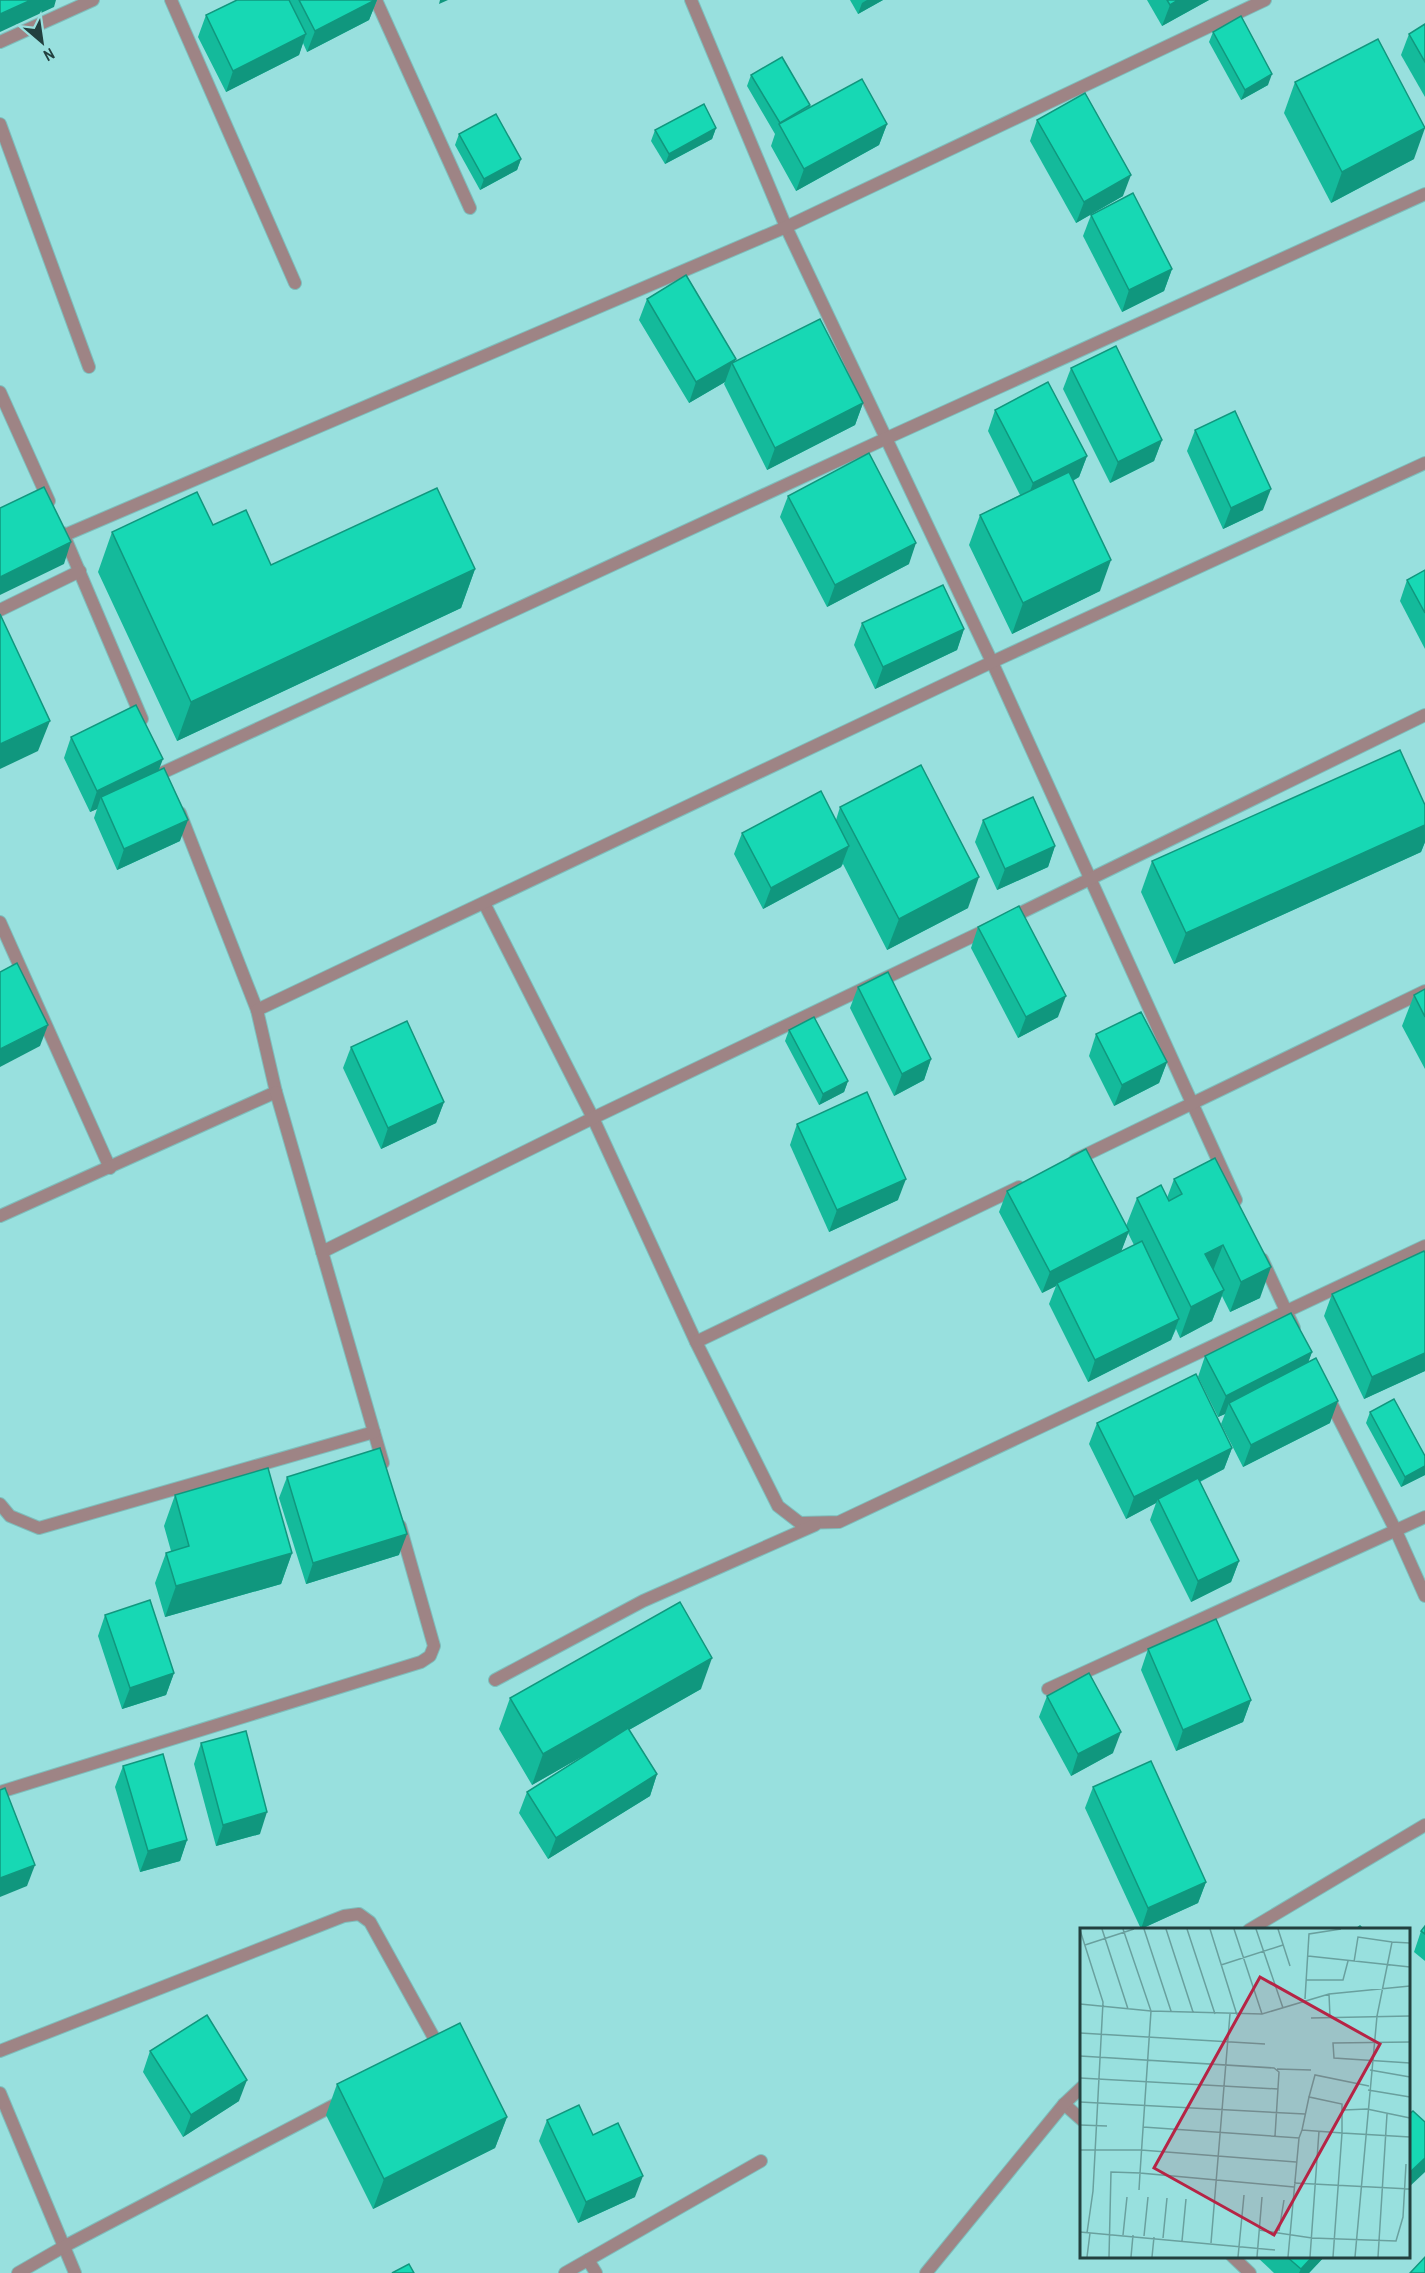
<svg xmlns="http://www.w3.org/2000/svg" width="1425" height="2273" viewBox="0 0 1425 2273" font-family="'Archivo Narrow',sans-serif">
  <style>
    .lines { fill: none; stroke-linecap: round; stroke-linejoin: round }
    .minor-casing { stroke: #7ebdbb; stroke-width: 14 }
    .tertiary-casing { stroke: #7ebdbb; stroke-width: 14 }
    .minor { stroke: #9e8485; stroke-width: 12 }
    .tertiary { stroke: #9e8485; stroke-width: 12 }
    .wall { fill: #14ba9b; fill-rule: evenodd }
    .shaded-wall { fill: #10977e }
    .building { fill: #17d8b4; stroke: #10977e; stroke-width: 1.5 }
    .inset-road { fill: none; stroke: #69a09e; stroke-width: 1.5 }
    .view { fill: #b62445; fill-opacity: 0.15; stroke: #b62445; stroke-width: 3 }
    .inset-edge { fill: none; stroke: #22403f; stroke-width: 3 }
  </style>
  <rect width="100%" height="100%" fill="#98e0de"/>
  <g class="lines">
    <defs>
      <g id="minor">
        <path d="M171 0 295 283"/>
        <path d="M376 0 470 208"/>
        <path d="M691 0 786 227 992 662 1236 1200"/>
        <path d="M0 42 93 0"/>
        <path d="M0 124 89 367"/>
        <path d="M0 392 49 501"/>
        <path d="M63 533 142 719"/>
        <path d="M65 535 786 227 1265 0"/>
        <path d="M0 610 80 571"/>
        <path d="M164 772 887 438 1425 194"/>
        <path d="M180 813 257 1010"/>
        <path d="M484 903 593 1118 696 1342 778 1506 800 1523 839 1522 1425 1246"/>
        <path d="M1008 919 1425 715"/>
        <path d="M0 922 110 1168"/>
        <path d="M1075 1160 1425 991"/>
        <path d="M0 1216 276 1092 257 1010 992 662 1425 463"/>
        <path d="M322 1252 593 1118 990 928"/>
        <path d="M1262 1259 1294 1328"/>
        <path d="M696 1342 1019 1187"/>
        <path d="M1328 1397 1396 1531 1425 1596"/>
        <path d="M374 1432 383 1463"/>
        <path d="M0 1504 10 1516 39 1528 374 1432 276 1092"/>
        <path d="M495 1680 643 1601 815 1525"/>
        <path d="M1048 1689 1425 1517"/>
        <path d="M0 1792 421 1662 430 1656 434 1646 400 1526"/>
        <path d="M0 2051 344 1916 359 1914 370 1922 433 2036 434 2047 430 2052"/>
        <path d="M0 2093 75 2273"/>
        <path d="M1064 2104 1082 2120"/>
        <path d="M1232 2256 1250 2273"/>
        <path d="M588 2260 596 2273"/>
        <path d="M18 2273 65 2246 342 2101"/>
        <path d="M565 2273 761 2161"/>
      </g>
      <g id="tertiary">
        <path d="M1249 1930 1425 1825"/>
        <path d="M926 2273 1064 2104 1082 2087"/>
      </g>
    </defs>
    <!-- minor casing -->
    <use href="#minor" class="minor-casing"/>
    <!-- tertiary casing -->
    <use href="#tertiary" class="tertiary-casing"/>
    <!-- minor -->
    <use href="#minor" class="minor"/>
    <!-- tertiary -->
    <use href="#tertiary" class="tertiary"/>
  </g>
  <!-- wall -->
  <g class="wall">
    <path d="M237 0H377L369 20 307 52 303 43 299 55 226 92 198 37 206 15Z"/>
    <path d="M850 0H883L858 14Z"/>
    <path d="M1147 0H1209L1162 26Z"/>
    <path d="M1425 24V97L1401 55 1409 34Z"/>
    <path d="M1213 32 1268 85 1241 100 1209 42Z"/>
    <path d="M751 75 810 105V107L887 124 879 145 796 191 771 146 775 134 747 86Z"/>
    <path d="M1295 82 1414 159 1331 203 1284 113Z"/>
    <path d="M1037 120 1123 196 1076 223 1030 141Z"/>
    <path d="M716 128 712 139 665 164 651 141 655 130Z"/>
    <path d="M459 134 521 159 517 170 480 190 455 145Z"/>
    <path d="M1091 215 1172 269 1164 291 1122 312 1083 236Z"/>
    <path d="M647 299 735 361 863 403 855 425 767 470 724 384 725 382 689 403 639 320Z"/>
    <path d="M1071 368 1162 440 1154 461 1110 483 1063 389Z"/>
    <path d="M995 410 1087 456 1079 477 1073 481 1100 591 1012 634 969 545 980 515 1020 495 988 431Z"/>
    <path d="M1195 430 1263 510 1223 529 1187 451Z"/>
    <path d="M788 496 909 564 827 607 780 517Z"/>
    <path d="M213 525 271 565 475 569 461 608 177 741 98 572 112 532Z"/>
    <path d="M1425 570V649L1400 601 1407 580Z"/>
    <path d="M862 623 964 629 957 650 875 689 854 645Z"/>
    <path d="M71 737 159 770 180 841 117 870 94 818 97 809 90 812 64 758Z"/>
    <path d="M1425 805V842L1421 852 1174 964 1141 892 1152 861Z"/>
    <path d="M840 807 968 908 887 950 843 864 841 867 763 909 734 854 742 833 836 820Z"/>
    <path d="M983 820 1055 846 1048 867 997 890 975 842Z"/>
    <path d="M978 927 1058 1017 1018 1038 971 948Z"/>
    <path d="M858 987 931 1059 924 1080 894 1096 850 1008Z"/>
    <path d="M1425 989V1069L1402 1026 1414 995Z"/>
    <path d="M789 1030 848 1081 844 1092 819 1105 785 1041Z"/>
    <path d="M1096 1034 1167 1062 1159 1083 1114 1106 1089 1056Z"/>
    <path d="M351 1047 444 1102 436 1123 381 1149 343 1068Z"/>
    <path d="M797 1124 898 1200 829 1232 790 1145Z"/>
    <path d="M1215 1158 1260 1298 1230 1312 1222 1296 1212 1321 1180 1338 1176 1329 1171 1340 1088 1382 1049 1304 1056 1286 1042 1293 999 1212 1007 1191 1126 1226 1137 1198H1167L1174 1179ZM1128 1233 1134 1245 1121 1251Z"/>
    <path d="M1425 1253V1371L1364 1399 1324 1316 1332 1294Z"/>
    <path d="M1312 1352 1308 1362 1330 1423 1243 1467 1221 1424 1225 1414 1218 1417 1198 1377 1205 1356Z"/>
    <path d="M1370 1412 1425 1456V1475L1401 1487 1366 1423Z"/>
    <path d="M1097 1423 1232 1448 1224 1469 1200 1482 1239 1561 1231 1582 1191 1602 1150 1520 1156 1503 1126 1519 1089 1444Z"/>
    <path d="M287 1477 399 1555 306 1584 279 1498Z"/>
    <path d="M175 1495 292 1553 281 1584 165 1617 155 1583 166 1553 171 1551 164 1526Z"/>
    <path d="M105 1615 174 1673 166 1695 122 1709 98 1636Z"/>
    <path d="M1148 1649 1251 1700 1243 1722 1176 1751 1141 1670Z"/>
    <path d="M701 1689 629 1730 657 1774 650 1796 548 1859 519 1813 527 1792 588 1753 532 1785 499 1729 510 1698Z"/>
    <path d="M1047 1696 1113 1753 1071 1776 1039 1717Z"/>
    <path d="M201 1743 260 1834 216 1846 194 1764Z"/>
    <path d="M123 1766 187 1840 180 1861 140 1872 115 1787Z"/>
    <path d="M1093 1787 1206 1882 1198 1903 1141 1929 1085 1808Z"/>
    <path d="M1425 1926V1961L1414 1952 1421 1931Z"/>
    <path d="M150 2051 239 2101 183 2137 143 2072Z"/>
    <path d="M337 2084 507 2117 495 2148 373 2209 326 2115Z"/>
    <path d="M547 2120 593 2135 635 2197 578 2223 539 2141Z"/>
    <path d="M1256 2256H1325L1309 2273H1274Z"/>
  </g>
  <!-- shaded-wall -->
  <g class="shaded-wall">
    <path d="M31 0H56L54 7 0 32V14Z"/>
    <path d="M375 0H377L369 20 307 52 315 31Z"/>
    <path d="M440 0H448L439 4Z"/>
    <path d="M867 0H883L858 14 862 3Z"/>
    <path d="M1178 0H1209L1162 26 1170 5Z"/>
    <path d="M306 34 299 55 226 92 233 71Z"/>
    <path d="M1272 74 1268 85 1241 100 1245 90Z"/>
    <path d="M887 124 879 145 796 191 804 169Z"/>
    <path d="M716 128 712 139 665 164 669 154Z"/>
    <path d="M1425 128 1414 159 1331 203 1342 172Z"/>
    <path d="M521 159 517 170 480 190 484 179Z"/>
    <path d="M1131 175 1123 196 1076 223 1084 202Z"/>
    <path d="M1172 269 1164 291 1122 312 1129 290Z"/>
    <path d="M736 359 733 366 732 363 725 382 689 403 696 382Z"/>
    <path d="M863 403 855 425 767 470 775 448Z"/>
    <path d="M1162 440 1154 461 1110 483 1118 462Z"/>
    <path d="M1087 456 1079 477 1025 505 1033 483Z"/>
    <path d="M1271 489 1263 510 1223 529 1231 508Z"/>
    <path d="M71 542 64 564 0 595V577Z"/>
    <path d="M916 543 909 564 827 607 835 585Z"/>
    <path d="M1111 560 1100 591 1012 634 1023 603Z"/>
    <path d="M475 569 461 608 177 741 191 702Z"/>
    <path d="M964 629 957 650 875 689 883 667Z"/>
    <path d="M50 721 38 751 0 769V744Z"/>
    <path d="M163 759 155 780 101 797 97 809 90 812 97 791Z"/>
    <path d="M188 820 180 841 117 870 124 849Z"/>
    <path d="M1425 825V842L1421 852 1174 964 1186 933Z"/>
    <path d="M849 846 841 867 763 909 771 888Z"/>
    <path d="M1055 846 1048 867 997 890 1005 869Z"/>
    <path d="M979 877 968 908 887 950 899 919Z"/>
    <path d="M1066 996 1058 1017 1018 1038 1026 1017Z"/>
    <path d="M48 1025 40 1046 0 1067V1049Z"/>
    <path d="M931 1059 924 1080 894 1096 902 1074Z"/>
    <path d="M1167 1062 1159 1083 1114 1106 1122 1085Z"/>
    <path d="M848 1081 844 1092 819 1105 823 1094Z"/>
    <path d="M444 1102 436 1123 381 1149 388 1128Z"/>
    <path d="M906 1179 898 1200 829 1232 837 1210Z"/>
    <path d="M1129 1231 1121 1252 1057 1283 1056 1286 1042 1293 1050 1272Z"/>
    <path d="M1223 1245 1211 1276 1205 1254Z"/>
    <path d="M1271 1267 1260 1298 1230 1312 1241 1282Z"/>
    <path d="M1224 1290 1212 1321 1180 1338 1191 1307Z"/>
    <path d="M1179 1319 1171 1340 1088 1382 1095 1360Z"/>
    <path d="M1312 1352 1304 1374 1229 1403 1225 1414 1218 1417 1226 1396Z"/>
    <path d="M1425 1353V1371L1364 1399 1372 1377Z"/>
    <path d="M1338 1401 1330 1423 1243 1467 1251 1445Z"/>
    <path d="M1232 1448 1224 1469 1159 1502 1158 1499 1156 1503 1126 1519 1134 1497Z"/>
    <path d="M1425 1466V1475L1401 1487 1405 1477Z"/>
    <path d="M407 1534 399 1555 306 1584 313 1563Z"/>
    <path d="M292 1553 281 1584 165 1617 176 1586Z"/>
    <path d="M1239 1561 1231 1582 1191 1602 1198 1581Z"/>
    <path d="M712 1658 701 1689 532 1785 543 1754Z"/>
    <path d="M174 1673 166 1695 122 1709 130 1688Z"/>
    <path d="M1251 1700 1243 1722 1176 1751 1183 1730Z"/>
    <path d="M1121 1732 1113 1753 1071 1776 1078 1754Z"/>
    <path d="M657 1774 650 1796 548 1859 556 1838Z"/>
    <path d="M267 1812 260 1834 216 1846 223 1825Z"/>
    <path d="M187 1840 180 1861 140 1872 148 1851Z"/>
    <path d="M35 1865 27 1886 0 1897V1878Z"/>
    <path d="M1206 1882 1198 1903 1141 1929 1148 1908Z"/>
    <path d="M247 2080 239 2101 183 2137 191 2115Z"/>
    <path d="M507 2117 495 2148 373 2209 384 2179Z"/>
    <path d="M1425 2158V2172L1408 2188V2174Z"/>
    <path d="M643 2176 635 2197 578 2223 586 2202Z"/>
    <path d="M1313 2256H1325L1309 2273H1299L1301 2269Z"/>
  </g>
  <!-- building -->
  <g class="building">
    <path d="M0 0H31L0 14Z"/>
    <path d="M237 0H289L306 34 233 71 206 15Z"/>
    <path d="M299 0H375L315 31Z"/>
    <path d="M1167 0H1178L1170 5Z"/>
    <path d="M1241 16 1272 74 1245 90 1213 32Z"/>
    <path d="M1425 24V62L1409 34Z"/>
    <path d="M1378 39 1425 128 1342 172 1295 82Z"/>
    <path d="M782 57 810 105 780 123 751 75Z"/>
    <path d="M862 79 887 124 804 169 779 124Z"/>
    <path d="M1085 93 1131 175 1084 202 1037 120Z"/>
    <path d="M704 104 716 128 669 154 655 130Z"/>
    <path d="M496 114 521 159 484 179 459 134Z"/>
    <path d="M1133 193 1172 269 1129 290 1091 215Z"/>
    <path d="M686 275 736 359 696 382 647 299Z"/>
    <path d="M820 319 863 403 775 448 732 363Z"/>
    <path d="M1116 346 1162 440 1118 462 1071 368Z"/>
    <path d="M1048 382 1087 456 1033 483 995 410Z"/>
    <path d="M1235 411 1271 489 1231 508 1195 430Z"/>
    <path d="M869 453 916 543 835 585 788 496Z"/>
    <path d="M1069 472 1111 560 1023 603 980 515Z"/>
    <path d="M44 487 71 542 0 577V508Z"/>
    <path d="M437 488 475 569 191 702 112 532 197 492 213 525 246 510 271 565Z"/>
    <path d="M1425 570V613L1407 580Z"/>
    <path d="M943 585 964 629 883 667 862 623Z"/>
    <path d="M0 614 50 721 0 744Z"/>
    <path d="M136 705 163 759 97 791 71 737Z"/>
    <path d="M1400 750 1425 805V825L1186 933 1152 861Z"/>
    <path d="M921 765 979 877 899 919 840 807Z"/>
    <path d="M164 768 188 820 124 849 101 797Z"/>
    <path d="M821 791 849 846 771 888 742 833Z"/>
    <path d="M1033 797 1055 846 1005 869 983 820Z"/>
    <path d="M1019 906 1066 996 1026 1017 978 927Z"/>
    <path d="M17 963 48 1025 0 1049V972Z"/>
    <path d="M888 972 931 1059 902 1074 858 987Z"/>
    <path d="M1425 989V1017L1414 995Z"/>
    <path d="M1141 1012 1167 1062 1122 1085 1096 1034Z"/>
    <path d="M814 1017 848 1081 823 1094 789 1030Z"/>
    <path d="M407 1021 444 1102 388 1128 351 1047Z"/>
    <path d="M867 1092 906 1179 837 1210 797 1124Z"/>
    <path d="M1086 1149 1129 1231 1050 1272 1007 1191Z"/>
    <path d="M1215 1158 1271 1267 1241 1282 1223 1245 1205 1254 1224 1290 1191 1307 1137 1198 1161 1185 1169 1201 1182 1194 1174 1179Z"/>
    <path d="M1142 1241 1179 1319 1095 1360 1057 1283Z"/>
    <path d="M1424 1251 1425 1253V1353L1372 1377 1332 1294Z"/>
    <path d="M1291 1313 1312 1352 1226 1396 1205 1356Z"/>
    <path d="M1316 1358 1338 1401 1251 1445 1229 1403Z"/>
    <path d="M1196 1374 1232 1448 1134 1497 1097 1423Z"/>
    <path d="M1394 1399 1425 1456V1466L1405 1477 1370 1412Z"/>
    <path d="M380 1448 407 1534 313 1563 287 1477Z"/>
    <path d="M268 1468 292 1553 176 1586 166 1553 189 1546 175 1495Z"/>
    <path d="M1198 1478 1239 1561 1198 1581 1158 1499Z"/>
    <path d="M150 1600 174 1673 130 1688 105 1615Z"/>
    <path d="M680 1602 712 1658 543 1754 510 1698Z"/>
    <path d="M1216 1619 1251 1700 1183 1730 1148 1649Z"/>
    <path d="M1089 1673 1121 1732 1078 1754 1047 1696Z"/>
    <path d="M628 1728 657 1774 556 1838 527 1792Z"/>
    <path d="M246 1731 267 1812 223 1825 201 1743Z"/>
    <path d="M163 1754 187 1840 148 1851 123 1766Z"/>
    <path d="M1151 1761 1206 1882 1148 1908 1093 1787Z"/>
    <path d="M5 1788 35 1865 0 1878V1790Z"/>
    <path d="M1360 1926 1363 1929H1356Z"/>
    <path d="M1425 1926V1934L1421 1931Z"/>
    <path d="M207 2015 247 2080 191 2115 150 2051Z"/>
    <path d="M460 2023 507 2117 384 2179 337 2084Z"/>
    <path d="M579 2105 593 2135 618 2123 643 2176 586 2202 547 2120Z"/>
    <path d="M1413 2111 1425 2122V2158L1408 2174V2115Z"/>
    <path d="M1286 2256H1313L1301 2269Z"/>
    <path d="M1425 2257V2273H1410Z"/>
    <path d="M409 2264 414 2273H392Z"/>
  </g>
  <!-- overview -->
  <g transform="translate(1080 1928)">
    <rect width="330" height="330" fill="#98e0de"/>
    <path class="inset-road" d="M22 1 48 81M43 1 71 83 60 245 214 259M64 1 91 83M86 1 113 84M107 1 135 86M130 1 157 87M154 1 182 86M176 1 203 80M198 1 210 38M0 2 23 74 13 263 7 305M5 17 54 1M228 28 330 39M274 34 278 9 312 14M141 37 203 17M226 52H263L268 33M249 66 250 89M225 71 229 6 261 1M0 76 71 83 182 86 249 66 330 58M231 90 330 88M0 105 185 116M330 114 253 115 254 130 330 135M0 128 194 140 199 144 195 208M197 141 231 142M290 142 330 149M0 150 198 161M288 162 330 169M229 169 235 147 289 158M0 174 225 186M264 182 287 181 330 190M0 197 27 198M63 199 219 210 222 202 262 205 253 329M222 202 229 169 262 176V205L330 209M0 222H61L216 234M214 255 330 261M179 302 232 310 316 313 323 289 326 236M199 303 204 272M0 304 195 322M43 307 47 269M64 308 68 269M83 310 87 270M102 313 106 271M131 315 150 86M7 329 10 305M29 329 31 244 60 245 59 262M51 329 53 307M72 329 74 309M158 329 164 267M177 329 182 269M208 329 219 210M230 329 239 203M275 329 297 88 312 14 330 15M298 329 307 186"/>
    <path class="view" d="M180 49 300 116 194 307 74 240Z"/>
    <rect width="330" height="330" class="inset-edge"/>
  </g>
  <!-- north arrow -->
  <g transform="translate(42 42) rotate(151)" stroke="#98e0de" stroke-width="4.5" paint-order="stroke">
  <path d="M0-4.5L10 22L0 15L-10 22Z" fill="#22403f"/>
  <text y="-9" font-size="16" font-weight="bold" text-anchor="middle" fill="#22403f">N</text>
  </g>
</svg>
